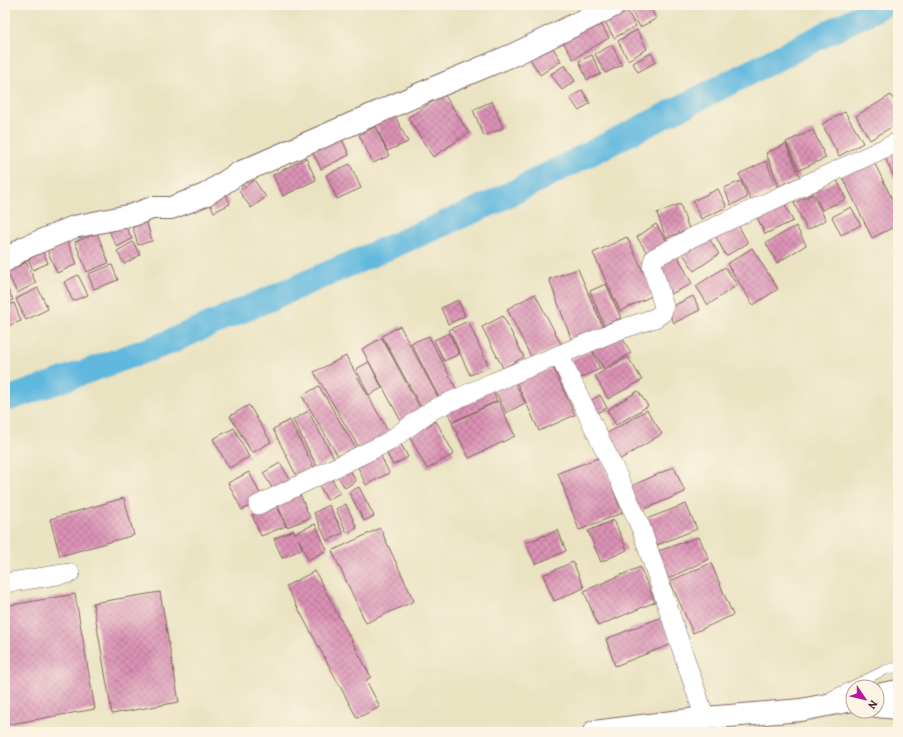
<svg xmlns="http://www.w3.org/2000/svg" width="903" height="737" viewBox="0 0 903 737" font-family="Alegreya,serif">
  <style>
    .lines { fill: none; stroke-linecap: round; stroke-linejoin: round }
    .canal { stroke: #61b8de; stroke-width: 25 }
    .building { fill: url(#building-cross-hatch) }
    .lane-casing { stroke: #826460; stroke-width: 10 }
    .street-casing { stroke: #826460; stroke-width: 20 }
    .secondary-casing { stroke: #826460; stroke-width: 24 }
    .highway-casing { stroke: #826460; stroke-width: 24 }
    .lane { stroke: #fff; stroke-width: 9 }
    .street { stroke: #fff; stroke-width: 19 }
    .secondary { stroke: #fff; stroke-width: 22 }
    .highway { stroke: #fff; stroke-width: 22 }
  </style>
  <defs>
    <pattern id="building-cross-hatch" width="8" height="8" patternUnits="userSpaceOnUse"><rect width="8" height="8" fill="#da92b5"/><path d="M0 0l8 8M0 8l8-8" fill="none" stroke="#b37793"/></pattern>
  </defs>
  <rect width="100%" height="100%" fill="#fcf5e5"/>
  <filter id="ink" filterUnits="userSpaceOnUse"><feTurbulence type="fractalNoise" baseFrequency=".025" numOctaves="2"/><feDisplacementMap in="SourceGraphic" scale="8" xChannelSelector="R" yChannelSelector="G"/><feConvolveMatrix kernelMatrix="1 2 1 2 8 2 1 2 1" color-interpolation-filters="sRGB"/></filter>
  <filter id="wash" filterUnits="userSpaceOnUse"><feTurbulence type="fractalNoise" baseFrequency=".012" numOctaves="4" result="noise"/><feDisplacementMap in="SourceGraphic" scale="16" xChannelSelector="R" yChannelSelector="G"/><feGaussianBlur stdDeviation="0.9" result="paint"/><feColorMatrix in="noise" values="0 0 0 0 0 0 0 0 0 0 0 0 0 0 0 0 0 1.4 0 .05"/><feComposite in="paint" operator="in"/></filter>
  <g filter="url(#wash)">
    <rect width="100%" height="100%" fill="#eae3c2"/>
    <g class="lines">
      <!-- canal -->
      <path class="canal" d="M5 400 162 345 492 203 883 5"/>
    </g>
    <g id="blocks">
      <!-- building -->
      <g class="building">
        <path d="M624 5 636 26 614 38 602 16Z"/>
        <path d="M631 5H649L656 19 640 27 629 6Z"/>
        <path d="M598 19 609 38 573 59 562 40Z"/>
        <path d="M637 30 647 49 628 60 618 41Z"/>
        <path d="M550 43 561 61 540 75 529 57Z"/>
        <path d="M612 45 622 65 605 73 595 54Z"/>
        <path d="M651 53 656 62 638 72 633 63Z"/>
        <path d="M592 55 601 74 587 80 579 61Z"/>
        <path d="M565 65 575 81 562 90 551 74Z"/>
        <path d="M582 90 590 103 579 111 570 98Z"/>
        <path d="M444 94 469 133 433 157 408 118Z"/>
        <path d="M891 95 898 108V123L870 140 856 116Z"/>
        <path d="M492 101 503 128 484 136 473 110Z"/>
        <path d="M845 112 863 143 839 156 822 124Z"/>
        <path d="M395 116 408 142 387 151 376 125Z"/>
        <path d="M375 127 389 156 373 163 359 135Z"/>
        <path d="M813 130 826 158 799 170 786 142Z"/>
        <path d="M341 137 349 155 321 169 312 151Z"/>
        <path d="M786 144 800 177 779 186 766 153Z"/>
        <path d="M898 149V187L884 155Z"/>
        <path d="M306 158 316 180 283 196 273 175Z"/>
        <path d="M873 160 898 211V225L872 238 842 176Z"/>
        <path d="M766 161 778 188 751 200 739 174Z"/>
        <path d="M350 164 361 188 337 199 326 175Z"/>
        <path d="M254 180 266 197 251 208 239 191Z"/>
        <path d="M837 180 846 199 822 210 813 191Z"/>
        <path d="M741 181 747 198 731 205 724 188Z"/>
        <path d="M718 189 727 207 701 219 693 201Z"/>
        <path d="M225 192 230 204 214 212 208 200Z"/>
        <path d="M812 194 826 220 807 230 794 203Z"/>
        <path d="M784 203 793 221 765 234 756 215Z"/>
        <path d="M680 204 689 229 666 238 657 213Z"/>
        <path d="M851 207 861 225 841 235 832 217Z"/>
        <path d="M146 220 152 241 138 245 132 224Z"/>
        <path d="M124 223 132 239 117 247 109 231Z"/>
        <path d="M737 223 748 243 726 256 715 235Z"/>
        <path d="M656 224 668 243 649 256 637 237Z"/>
        <path d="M796 226 806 245 777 263 766 243Z"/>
        <path d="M97 233 109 263 87 272 75 242Z"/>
        <path d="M707 235 719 254 694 271 682 252Z"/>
        <path d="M65 236 77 264 57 273 45 245Z"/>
        <path d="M627 237 654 295 620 311 593 253Z"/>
        <path d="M133 242 140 255 124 264 117 251Z"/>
        <path d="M752 248 778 289 753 305 727 264Z"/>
        <path d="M43 252 48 263 33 270 28 259Z"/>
        <path d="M677 254 692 284 671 294 656 264Z"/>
        <path d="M26 262 36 283 17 293 7 272Z"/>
        <path d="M112 265 118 280 94 289 88 274Z"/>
        <path d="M725 267 737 285 708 305 696 286Z"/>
        <path d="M578 269 603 327 572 341 549 279Z"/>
        <path d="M78 275 88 295 73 301 64 282Z"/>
        <path d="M606 284 621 318 604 325 590 291Z"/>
        <path d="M38 288 48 309 26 320 16 299Z"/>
        <path d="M8 289 13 300 5 304V290Z"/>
        <path d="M535 294 561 344 532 359 507 309Z"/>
        <path d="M693 296 700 310 674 323 667 309Z"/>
        <path d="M458 300 465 316 448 324 441 308Z"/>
        <path d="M14 303 21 321 5 327V306Z"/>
        <path d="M503 316 524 357 503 368 482 327Z"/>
        <path d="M468 321 489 367 470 375 449 330Z"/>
        <path d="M400 326 438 397 421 407 382 336Z"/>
        <path d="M449 333 459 354 444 361 434 340Z"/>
        <path d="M620 334 631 353 604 369 593 350Z"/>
        <path d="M429 336 459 394 441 402 411 343Z"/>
        <path d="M382 338 422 412 402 423 362 349Z"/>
        <path d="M592 350 600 369 578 379 570 360Z"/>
        <path d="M346 356 389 433 361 451 314 372Z"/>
        <path d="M628 357 642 380 608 399 595 376Z"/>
        <path d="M369 362 382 388 369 395 356 369Z"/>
        <path d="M553 367 575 415 539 431 517 383Z"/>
        <path d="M514 381 525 403 506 413 495 391Z"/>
        <path d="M319 386 355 447 338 456 302 396Z"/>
        <path d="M491 387 497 401 452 422 446 408Z"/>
        <path d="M638 391 648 406 616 425 607 410Z"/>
        <path d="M600 395 607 408 595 414 588 402Z"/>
        <path d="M498 401 515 436 469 458 452 423Z"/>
        <path d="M249 405 271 442 252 453 230 416Z"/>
        <path d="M647 410 662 434 619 460 604 435Z"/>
        <path d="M308 411 334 458 317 467 293 420Z"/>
        <path d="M290 420 314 468 297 477 273 429Z"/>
        <path d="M436 421 454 454 427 469 409 436Z"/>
        <path d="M234 428 249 457 229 468 213 439Z"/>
        <path d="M400 442 408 457 393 465 385 450Z"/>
        <path d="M380 454 389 473 366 485 357 465Z"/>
        <path d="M601 457 622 513 579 530 558 473Z"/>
        <path d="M280 463 291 481 274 491 263 473Z"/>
        <path d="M348 466 356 481 345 488 336 473Z"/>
        <path d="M674 467 685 492 640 511 629 487Z"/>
        <path d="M249 472 263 499 242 510 228 483Z"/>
        <path d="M330 476 340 493 327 500 318 483Z"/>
        <path d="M359 487 374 516 364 521 349 492Z"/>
        <path d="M299 492 310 518 287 527 276 501Z"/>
        <path d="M124 498 134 535 60 556 50 519Z"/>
        <path d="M276 504 286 526 261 536 252 515Z"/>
        <path d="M346 504 357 528 347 533 336 509Z"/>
        <path d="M686 504 697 529 652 547 641 521Z"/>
        <path d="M329 505 343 533 327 541 314 513Z"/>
        <path d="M614 520 627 550 601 562 588 531Z"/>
        <path d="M315 524 327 550 308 560 299 540 302 549 282 558 274 539 294 530 295 533Z"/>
        <path d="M380 528 414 601 366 623 332 551Z"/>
        <path d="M558 530 566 551 535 564 526 543Z"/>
        <path d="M699 537 709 559 665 580 655 552Z"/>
        <path d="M573 562 584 588 554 601 543 575Z"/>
        <path d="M711 563 733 615 693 633 670 581Z"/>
        <path d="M640 567 655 602 598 626 584 591Z"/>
        <path d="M315 571 371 677 366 680 380 707 357 718 286 586Z"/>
        <path d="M160 592 179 702 112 714 93 603Z"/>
        <path d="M75 594 95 709 5 725V606Z"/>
        <path d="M662 617 672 644 615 666 606 639Z"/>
      </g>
    </g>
  </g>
  <g filter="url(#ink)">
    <use href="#blocks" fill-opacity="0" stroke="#826460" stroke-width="1"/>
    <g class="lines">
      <defs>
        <path id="lane" d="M831 696 885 670 898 667"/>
        <g id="street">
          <path d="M258 505 388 442 432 410 494 382 559 355"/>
          <path d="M5 583 70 573"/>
          <path d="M705 718 641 528 619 479 559 355 616 331 655 318 662 313 664 307 652 266 654 258 693 237 898 142"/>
        </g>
        <path id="secondary" d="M5 261 24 248 74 227 133 215 152 208H171L205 195 239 173 436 87 515 54 615 5"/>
        <g id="highway">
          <path d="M877 695 898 691"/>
          <path d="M877 706 898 708"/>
          <path d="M594 732 705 718 801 710 853 700"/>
        </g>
      </defs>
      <!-- lane casing -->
      <use href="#lane" class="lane-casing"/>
      <!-- street casing -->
      <use href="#street" class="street-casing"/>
      <!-- secondary casing -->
      <use href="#secondary" class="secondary-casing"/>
      <!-- highway casing -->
      <use href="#highway" class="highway-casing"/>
      <!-- lane -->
      <use href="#lane" class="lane"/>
      <!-- street -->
      <use href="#street" class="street"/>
      <!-- secondary -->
      <use href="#secondary" class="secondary"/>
      <!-- highway -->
      <use href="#highway" class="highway"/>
    </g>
  </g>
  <!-- margin -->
  <rect width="903" height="737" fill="none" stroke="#fcf5e5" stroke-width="20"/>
  <!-- north arrow -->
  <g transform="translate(865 699) rotate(125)"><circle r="19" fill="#fcf5e5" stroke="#b59f9b"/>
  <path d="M0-3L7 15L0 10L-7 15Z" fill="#b5179e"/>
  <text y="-6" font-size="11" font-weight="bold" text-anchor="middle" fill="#4a1f2b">N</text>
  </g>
</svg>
